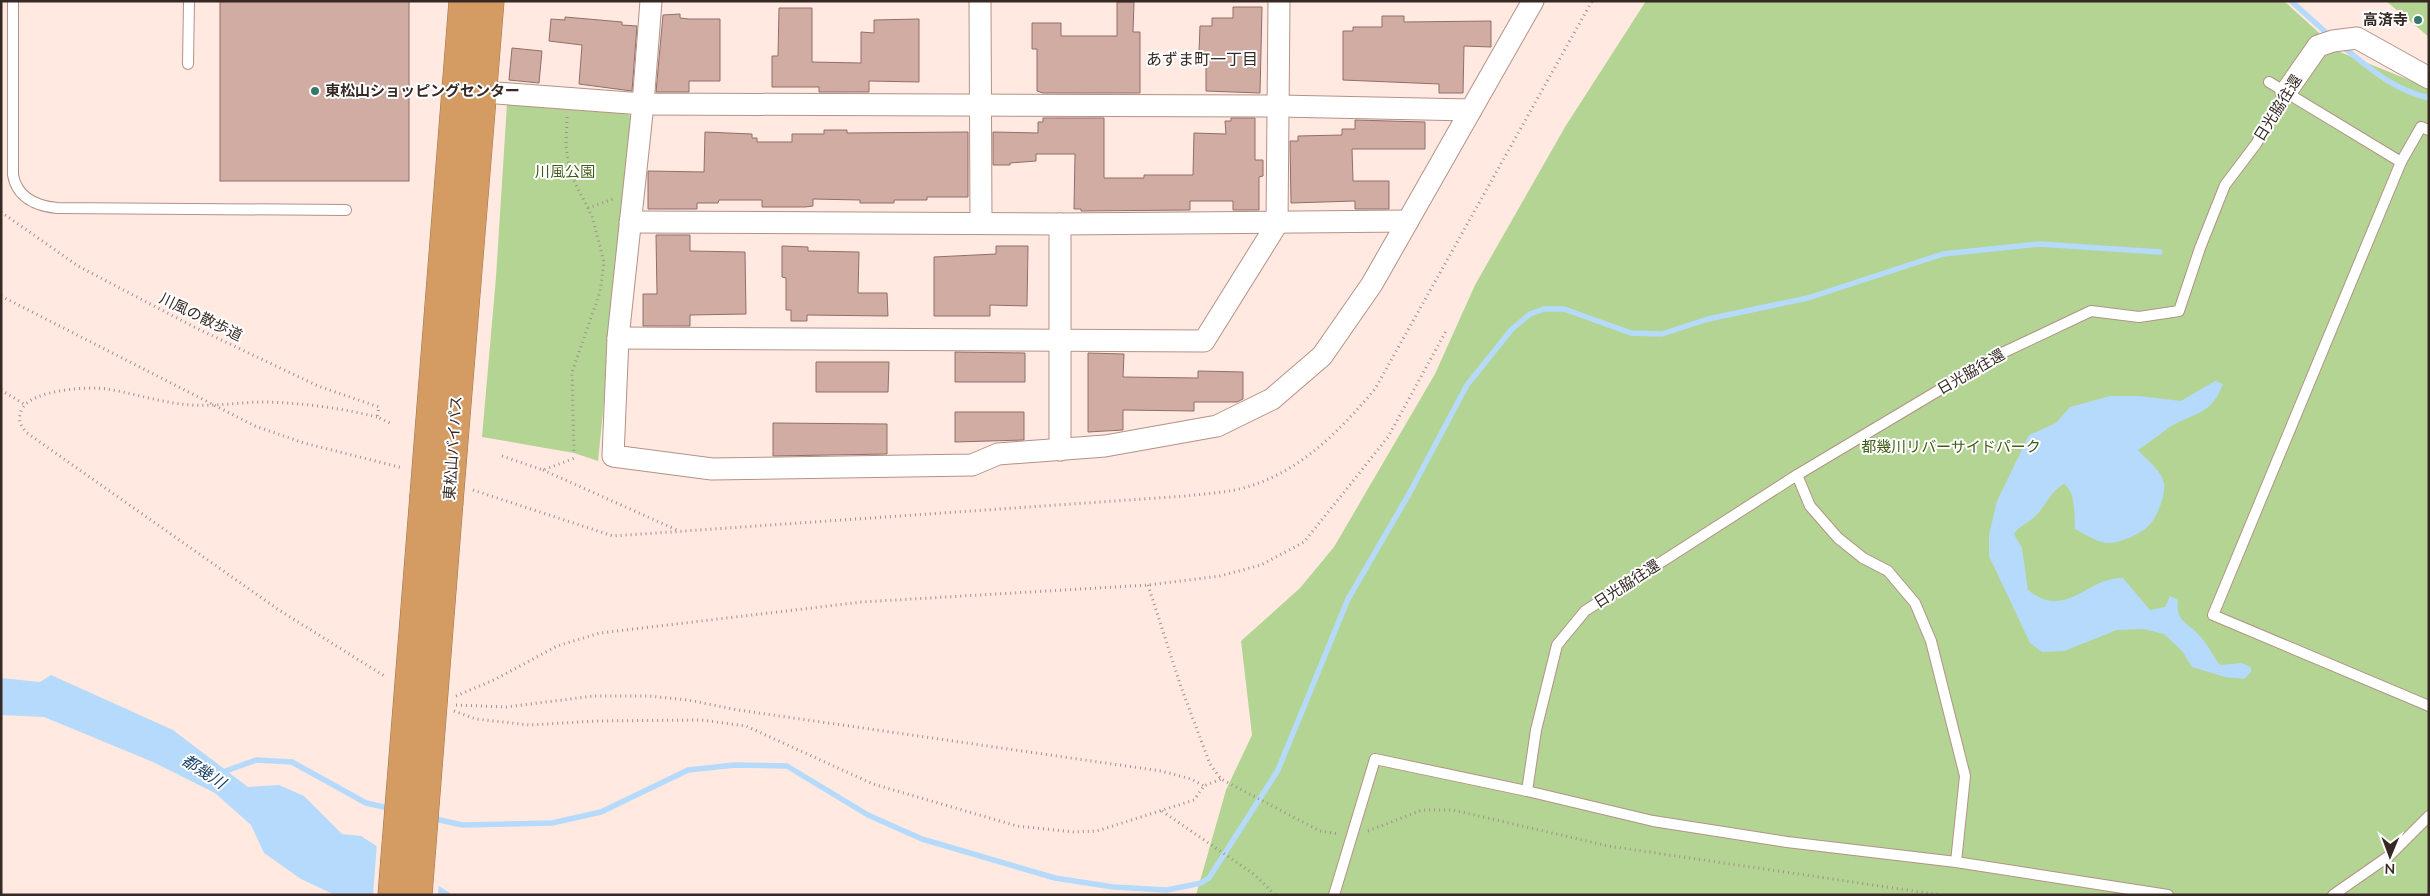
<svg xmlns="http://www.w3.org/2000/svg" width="2430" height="896" viewBox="0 0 2430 896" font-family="Mulish,'Noto Sans JP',sans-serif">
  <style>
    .green { fill: #b3d492 }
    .water { fill: #b6dafb }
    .pier { fill: #ffe9e1 }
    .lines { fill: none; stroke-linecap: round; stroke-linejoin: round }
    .stream { stroke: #b6dafb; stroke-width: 5.5 }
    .building { fill: #d0aca3; stroke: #916f68 }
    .lane-casing { stroke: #b49286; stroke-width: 12 }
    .street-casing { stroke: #b49286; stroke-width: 23 }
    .highway-casing { stroke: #9d744d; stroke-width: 29 }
    .path { stroke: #a3918b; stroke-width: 3; stroke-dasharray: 1 4; stroke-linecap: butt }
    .lane { stroke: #fff; stroke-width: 10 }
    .street { stroke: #fff; stroke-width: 21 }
    .highway { stroke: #d49c63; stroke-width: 28 }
    .highway-bridge-casing { stroke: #9d744d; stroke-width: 29; stroke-linecap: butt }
    .highway-bridge { stroke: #d49c63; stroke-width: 28 }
    .poi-dot { fill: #35796c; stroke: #fff; stroke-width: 2 }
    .labels { text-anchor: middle; stroke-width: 4; stroke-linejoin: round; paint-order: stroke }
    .poi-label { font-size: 15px; font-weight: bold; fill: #362924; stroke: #fff; text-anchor: end }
    .street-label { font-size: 15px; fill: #362924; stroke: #fff }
    .park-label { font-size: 15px; fill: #405e17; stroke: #fff }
    .neighbourhood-label { font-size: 16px; fill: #362924; stroke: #fff }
    .water-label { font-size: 16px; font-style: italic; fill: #164165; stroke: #fff }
  </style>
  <rect width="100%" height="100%" fill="#ffe9e1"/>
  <!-- green -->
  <g class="green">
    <path d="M1646 1H2284L2340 52 2429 88V895H1196L1226 790 1252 735 1241 641 1300 588 1334 547 1435 374 1475 285 1565 127Z"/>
    <path d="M2386 1H2429V37Z"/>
    <path d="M507 104 626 112 633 119 598 461 574 453 482 437 496 277Z"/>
  </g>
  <!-- water -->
  <g class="water">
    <path d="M2215 381 2223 384C2211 417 2192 412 2167 429 2158 436 2148 443 2138 450 2147 460 2161 470 2164 483 2166 493 2158 515 2151 523 2144 533 2122 542 2110 543 2099 544 2085 534 2075 529 2074 515 2076 492 2064 484 2049 492 2045 509 2032 519 2025 525 2019 526 2014 534L2022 548 2028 590C2067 621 2086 577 2123 578L2150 610 2165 607 2170 596 2178 600C2175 622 2188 622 2199 635 2207 643 2213 656 2220 665L2241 663 2251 667V672L2244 679 2225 677 2192 667 2182 651 2164 634 2143 629 2117 630 2064 651 2042 652 2030 643 1989 556V535L1997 501 2029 435 2056 423 2070 407 2110 396H2139L2181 401Z"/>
    <path d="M51 675 173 730 248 787 279 785 304 796 342 834 361 836 453 895H335L301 879 264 853 251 825 215 793 153 762 44 717 1 715V678L40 682Z"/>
  </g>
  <!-- pier -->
  <path class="pier" d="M377 843 439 883 438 895H373Z"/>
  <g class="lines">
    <!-- stream -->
    <g class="stream">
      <path d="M2291 1 2331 37"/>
      <path d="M2342 46C2371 69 2392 89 2429 98"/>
      <path d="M220 773 256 760 292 762 366 803 393 809"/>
      <path d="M431 818 462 825 552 823 601 812 688 770 735 765 787 766 868 815 922 839 1055 878 1113 887 1167 890 1201 883 1209 878 1278 770 1348 599 1409 494 1467 385 1512 329 1530 314 1544 309H1564L1631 333 1662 334 1708 319 1808 298 1943 254 2039 244 2160 252"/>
    </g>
  </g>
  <!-- building -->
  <g class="building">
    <rect x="220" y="1" width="189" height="180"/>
    <path d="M1117 2H1134L1133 32H1140V93H1043L1037 91V49H1032V23H1061V36H1117Z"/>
    <path d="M1233 7H1262L1260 93 1206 91V52H1199L1200 26H1212V18H1233Z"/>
    <path d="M779 8H812V62L861 63V32L874 33V20L919 19V82L869 81V92H819V87H772V56H778Z"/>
    <path d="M680 14V18L689 19H720V81H689V92H656L663 15Z"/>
    <path d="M1382 16H1404V22L1491 21V47L1464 46 1463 93H1439V84L1343 80V31H1353V27H1382Z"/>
    <path d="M565 17 622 22V25L637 26 632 91 579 84 582 45 549 41 551 19 565 20Z"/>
    <path d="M512 48 542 51 539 83 509 80Z"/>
    <path d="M1043 118H1104V178H1144V175H1193L1194 133 1226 134 1225 121H1231V118H1255V160H1263V176L1259 177V210H1233V201H1190V210L1081 211V209H1074L1075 154H1036V161L1010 163V165H993V132L1038 133V122H1043Z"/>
    <path d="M1355 120 1425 122V149H1352L1353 181H1389V209H1355V201L1291 203 1290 141H1298V136L1342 135V129H1355Z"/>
    <path d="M824 130H847V133L968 132V197H927V200H894V203H860V200L813 199V206L805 207H762V200H719L718 203H697V209H648V171L704 172 705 132 752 134V138H757V142H792V134H824Z"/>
    <path d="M656 235H690V251L745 252 746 314 690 315V326H643V294H657Z"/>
    <path d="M782 246 808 247V251L859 252 858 293H887L888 316 807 315V321H791V310H786V278L782 277Z"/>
    <path d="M996 246H1028L1027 306 990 305V316H934V257L996 254Z"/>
    <path d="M955 352 1025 353V382H955Z"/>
    <path d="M1088 353 1124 354 1123 377 1198 378V371L1243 372V399L1237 402H1194V411L1123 410V430L1088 432Z"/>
    <path d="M816 362H889L888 392H816Z"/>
    <path d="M955 412H1024V440L955 442Z"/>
    <path d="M773 423 887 424V454L773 456Z"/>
  </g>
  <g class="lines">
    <defs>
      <g id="lane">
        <path d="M13 1V175C17 198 37 206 57 208L346 210"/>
        <path d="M188 64 189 1"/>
        <path d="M2269 82 2401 162"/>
        <path d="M2429 130 2421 127 2401 162 2213 615 2429 706"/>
        <path d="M1797 475 1810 506 1838 538 1863 558 1888 571 1915 603 1931 641 1965 776 1956 862"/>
        <path d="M1527 791 1536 730 1557 645 1585 611 1797 475 1998 355 2091 311 2139 317 2179 311 2200 248 2225 185 2256 144 2286 92"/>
        <path d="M1334 895 1375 759 1527 791 1653 821 1787 842 1956 862 2168 895"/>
        <path d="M2333 895 2389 856 2429 816"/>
      </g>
      <g id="street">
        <path d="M651 1 643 104 618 338 613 456 712 469 972 465 998 454 1105 446 1217 426 1272 399 1322 356 1372 284 1533 1"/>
        <path d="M980 1 981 223"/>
        <path d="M483 92 643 104 1279 106 1471 110"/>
        <path d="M2286 92 2318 46 2333 41 2357 38 2429 78"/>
        <path d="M630 222 1060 224"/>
        <path d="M618 338 1204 341 1277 224 1279 1"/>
        <path d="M1060 450V224L1408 221"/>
      </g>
      <g id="highway">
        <path d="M424 495 463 1"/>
        <path d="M449 502 490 1"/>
      </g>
    </defs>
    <!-- lane casing -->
    <use href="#lane" class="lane-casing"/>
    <!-- street casing -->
    <use href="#street" class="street-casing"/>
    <!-- highway casing -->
    <use href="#highway" class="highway-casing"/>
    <!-- path -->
    <g class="path">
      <path d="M567 117 566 146 570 173 592 216 604 262 600 292 572 372 574 453"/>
      <path d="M588 208 613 199"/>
      <path d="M1 212 78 266 194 327 318 386 379 407 377 417 392 424"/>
      <path d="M1 296 255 426 304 443 403 468"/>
      <path d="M1 390 24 404"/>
      <path d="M377 417C341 408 303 403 265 402 237 402 209 408 181 404 156 401 132 393 107 389 88 386 31 390 22 409 17 419 20 425 27 433L279 610 386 677"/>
      <path d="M502 456 543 470 575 458"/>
      <path d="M543 470 677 530"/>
      <path d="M473 490 613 536 1186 496C1202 494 1219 493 1235 490 1295 477 1337 434 1375 389L1592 1"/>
      <path d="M1148 585 1181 687 1210 764 1221 779 1320 831 1339 834"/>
      <path d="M456 696 496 679 557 646 600 633 862 602 1148 585 1220 576 1261 565 1304 542 1345 491 1388 437 1446 331"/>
      <path d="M456 705 506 707 594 696H648L688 700 738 710 1161 771 1191 779 1204 786"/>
      <path d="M454 711 476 719 530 725 596 721 701 720 746 726 873 784 1017 826 1074 832 1097 831 1194 800 1204 786 1221 779"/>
      <path d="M1162 811 1255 875 1275 895"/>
      <path d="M1368 831 1422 810H1453L1608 846 1941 895"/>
    </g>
    <!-- lane -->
    <use href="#lane" class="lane"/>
    <!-- street -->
    <use href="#street" class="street"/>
    <!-- highway -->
    <use href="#highway" class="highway"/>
    <defs>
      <g id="highway-bridge">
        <path d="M392 895 424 495"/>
        <path d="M418 895 449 502"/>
      </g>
    </defs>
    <!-- highway-bridge casing -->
    <use href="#highway-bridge" class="highway-bridge-casing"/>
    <!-- highway-bridge -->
    <use href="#highway-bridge" class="highway-bridge"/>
  </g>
  <!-- markers -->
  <g class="poi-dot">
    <circle cx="2418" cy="20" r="5"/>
    <circle cx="315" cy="91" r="5"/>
  </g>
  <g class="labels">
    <!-- poi labels -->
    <g class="poi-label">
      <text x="2408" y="25">高済寺</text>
      <text x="325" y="96" text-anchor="start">東松山ショッピングセンター</text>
    </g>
    <!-- street labels -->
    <g class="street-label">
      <text transform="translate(2278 108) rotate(-58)" y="5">日光脇往還</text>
      <text transform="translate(201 317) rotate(26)" y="5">川風の散歩道</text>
      <text transform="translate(1971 372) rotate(-30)" y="5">日光脇往還</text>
      <text transform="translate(453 448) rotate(-86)" y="5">東松山バイパス</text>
      <text transform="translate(1627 584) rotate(-33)" y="5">日光脇往還</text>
    </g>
    <!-- park labels -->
    <g class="park-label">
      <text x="565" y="177">川風公園</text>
      <text x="1951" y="452">都幾川リバーサイドパーク</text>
    </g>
    <!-- neighbourhood labels -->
    <g class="neighbourhood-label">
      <text x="1202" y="65">あずま町一丁目</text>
    </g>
    <!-- water labels -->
    <g class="water-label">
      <text transform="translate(204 771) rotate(33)" y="6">都幾川</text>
    </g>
  </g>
  <!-- border -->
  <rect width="2430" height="896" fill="none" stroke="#362924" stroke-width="5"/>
  <!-- north arrow -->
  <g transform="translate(2390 856) rotate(181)" stroke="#ffffff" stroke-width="4" paint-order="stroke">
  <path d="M0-4L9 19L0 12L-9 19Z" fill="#362924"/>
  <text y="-8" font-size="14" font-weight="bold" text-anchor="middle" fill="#362924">N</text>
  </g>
</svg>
